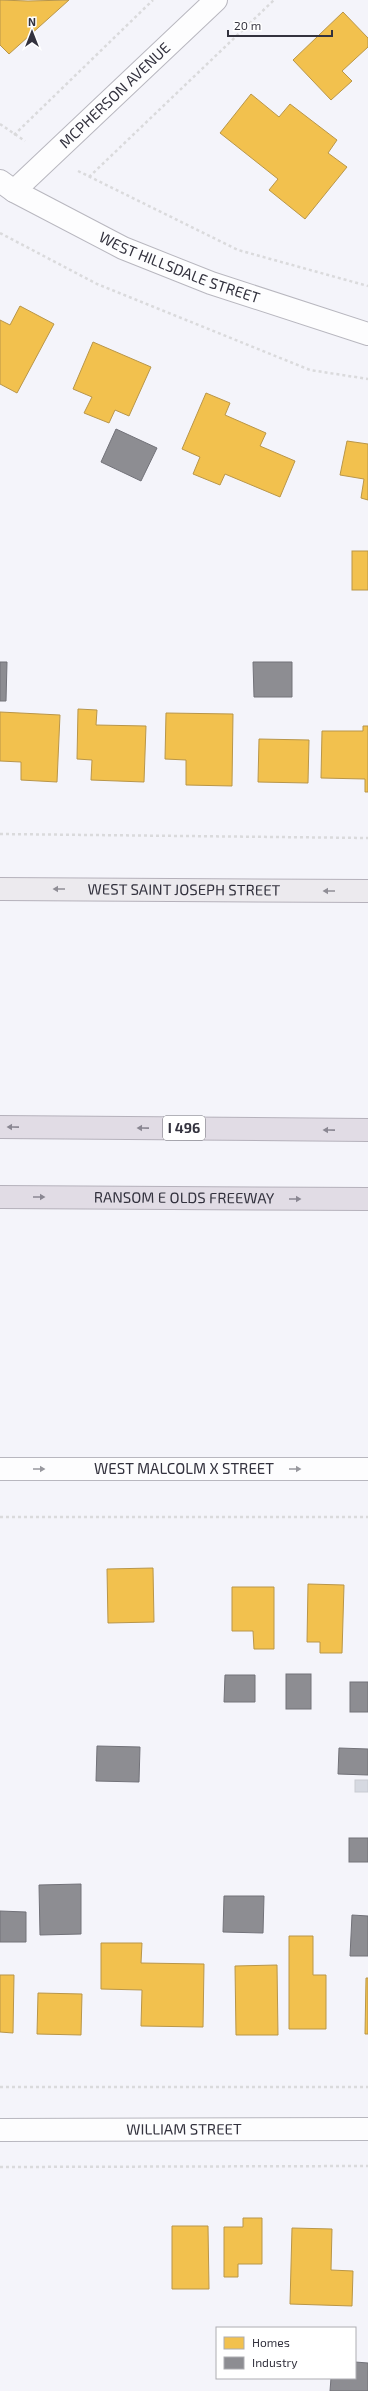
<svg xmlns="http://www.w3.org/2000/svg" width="368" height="2391" viewBox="0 0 368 2391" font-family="'Exo 2',sans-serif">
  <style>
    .homes { fill: #f2c14e; stroke: #b99649 }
    .industry { fill: #8d8d92; stroke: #727279 }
    .building { fill: #d6d9e1; stroke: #c9cbd2 }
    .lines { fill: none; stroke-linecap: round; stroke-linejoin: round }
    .minor-casing { stroke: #b8b7bf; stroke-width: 24 }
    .major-casing { stroke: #b5b1bb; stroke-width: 24 }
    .highway-casing { stroke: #b5b1bb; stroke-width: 24 }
    .path { stroke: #dadadc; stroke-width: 2.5; stroke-dasharray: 3 3; stroke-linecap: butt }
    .minor { stroke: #fdfdfe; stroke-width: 22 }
    .major { stroke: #eceaee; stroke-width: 22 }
    .highway { stroke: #e1dce5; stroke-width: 22 }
    .oneway { fill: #908e96 }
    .oneway2 { fill: #8a8792 }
    .oneway3 { fill: #98989e }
    .labels { text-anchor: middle; stroke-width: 4; stroke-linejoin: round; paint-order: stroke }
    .shield { fill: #fff; stroke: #707078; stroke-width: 1 }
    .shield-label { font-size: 14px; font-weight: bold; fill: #33323e }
    .street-label { font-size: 15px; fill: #33323e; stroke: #fff }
  </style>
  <rect width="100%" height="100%" fill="#f4f4fa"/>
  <!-- homes -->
  <g class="homes">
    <path d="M0 0 28 1 69 0 9 54 0 45Z"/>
    <path d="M343 12 368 38V47L342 71 352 81 331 100 293 60Z"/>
    <path d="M251 94 279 117 290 104 337 140 328 153 347 167 305 219 269 190 278 179 220 133Z"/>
    <path d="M20 306 54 324 17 393 0 384V320L10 325Z"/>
    <path d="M93 342 151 367 129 416 115 410 109 423 84 413 92 397 73 389Z"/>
    <path d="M206 393 230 403 225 415 266 433 260 446 295 461 280 497 225 474 220 485 193 474 200 457 182 449Z"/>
    <path d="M347 441 368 444V500L361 498 364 479 340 475Z"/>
    <rect x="352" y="551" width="16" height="39"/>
    <path d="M78 709 97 710 96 725 146 726 144 782 91 780 92 760 77 759Z"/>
    <path d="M0 712 60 715 57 782 21 780V762L0 761Z"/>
    <path d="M166 713 233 714 232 786 186 785V760L165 759Z"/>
    <path d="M363 726H368V792H365V779L321 778 322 731H363Z"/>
    <path d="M259 739 309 740 308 783 258 782Z"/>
    <path d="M153 1568 154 1622 108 1623 107 1569Z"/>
    <path d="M308 1584 344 1585 342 1653H320V1642H307Z"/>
    <path d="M232 1587H274V1649H254L253 1631H232Z"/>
    <path d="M289 1936H313V1975H326V2029H289Z"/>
    <path d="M101 1943H142L141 1963 204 1964 203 2027 141 2026 142 1990 101 1989Z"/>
    <path d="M277 1965 278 2035H236L235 1966Z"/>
    <path d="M0 1975H14L13 2033 0 2032Z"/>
    <path d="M366 1978H368V2034H365Z"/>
    <path d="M38 1993 82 1994 81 2035 37 2034Z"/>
    <path d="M243 2218H262V2264H238V2277H224V2227H243Z"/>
    <path d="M172 2226H208L209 2289H172Z"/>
    <path d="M292 2228 332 2229 331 2270 353 2271 352 2306 290 2304Z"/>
  </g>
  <!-- industry -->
  <g class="industry">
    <path d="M116 429 157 448 141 481 101 462Z"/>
    <path d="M0 662H7L6 701H0Z"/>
    <path d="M253 662H292V697H254Z"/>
    <rect x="286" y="1674" width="25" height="35"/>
    <path d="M225 1675H255V1702H224Z"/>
    <rect x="350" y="1682" width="18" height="30"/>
    <path d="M97 1746 140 1747 139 1782 96 1781Z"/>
    <path d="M339 1748 368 1749V1775L338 1774Z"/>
    <rect x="349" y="1838" width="19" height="24"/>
    <path d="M81 1884V1934L40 1935 39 1885Z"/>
    <path d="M224 1896H264L263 1933 223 1932Z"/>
    <path d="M0 1911 26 1912V1942H0Z"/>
    <path d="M352 1915 368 1916V1956H350Z"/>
    <path d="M355 2362 368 2363V2391H330L331 2378H355Z"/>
  </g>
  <!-- building -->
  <rect class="building" x="355" y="1780" width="13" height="12"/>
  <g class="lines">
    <defs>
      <g id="minor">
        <path id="s1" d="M0 181 14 191 123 248 211 283 368 334"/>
        <path id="s2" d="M14 191 216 0"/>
        <path id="s3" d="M0 1469H368"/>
        <path id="s4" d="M0 2130 368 2129"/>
      </g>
      <g id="major">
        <path id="s5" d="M0 889 368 891"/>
      </g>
      <g id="highway">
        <path d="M0 1127 368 1130"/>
        <path id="s6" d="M0 1197 368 1199"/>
      </g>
    </defs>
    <!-- minor casing -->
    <use href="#minor" class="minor-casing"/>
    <!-- major casing -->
    <use href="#major" class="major-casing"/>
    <!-- highway casing -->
    <use href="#highway" class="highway-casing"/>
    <!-- path -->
    <g class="path">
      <path d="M0 124 25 141"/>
      <path d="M14 135 153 0"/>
      <path d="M78 171 238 250 368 286"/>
      <path d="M89 177 274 0"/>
      <path d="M0 233 97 284 310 370 368 379"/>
      <path d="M0 834 368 838"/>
      <path d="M0 1517H368"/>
      <path d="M0 2087H368"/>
      <path d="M0 2167 368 2166"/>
    </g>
    <!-- minor -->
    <use href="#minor" class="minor"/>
    <!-- major -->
    <use href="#major" class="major"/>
    <!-- highway -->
    <use href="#highway" class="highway"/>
  </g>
  <!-- one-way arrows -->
  <defs><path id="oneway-solid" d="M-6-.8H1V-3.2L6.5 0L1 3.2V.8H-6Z"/></defs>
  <g class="oneway">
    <use href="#oneway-solid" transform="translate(59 889) rotate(-180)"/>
    <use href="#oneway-solid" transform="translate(329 891) rotate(-180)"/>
  </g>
  <g class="oneway2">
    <use href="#oneway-solid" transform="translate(13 1127) rotate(-179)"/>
    <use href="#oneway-solid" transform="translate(143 1128) rotate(-179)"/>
    <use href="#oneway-solid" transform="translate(329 1130) rotate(-179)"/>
    <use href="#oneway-solid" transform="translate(39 1197)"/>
    <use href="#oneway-solid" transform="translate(295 1199)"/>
  </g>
  <g class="oneway3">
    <use href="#oneway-solid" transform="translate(39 1469)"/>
    <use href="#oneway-solid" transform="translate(295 1469)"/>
  </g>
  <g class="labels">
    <!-- shield labels -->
    <rect class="shield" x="163" y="1116" width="42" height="24" rx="3"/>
    <g class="shield-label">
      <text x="184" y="1133">I 496</text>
    </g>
    <!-- street labels -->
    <g class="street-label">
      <text dy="5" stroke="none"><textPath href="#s2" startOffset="139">MCPHERSON AVENUE</textPath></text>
      <text dy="5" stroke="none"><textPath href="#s1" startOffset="200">WEST HILLSDALE STREET</textPath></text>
      <text dy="5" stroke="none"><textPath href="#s5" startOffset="184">WEST SAINT JOSEPH STREET</textPath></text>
      <text dy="5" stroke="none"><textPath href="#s6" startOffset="184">RANSOM E OLDS FREEWAY</textPath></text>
      <text dy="5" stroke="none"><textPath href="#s3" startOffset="184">WEST MALCOLM X STREET</textPath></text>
      <text dy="5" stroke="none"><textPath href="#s4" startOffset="184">WILLIAM STREET</textPath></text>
    </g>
  </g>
  <!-- legend -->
  <rect x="216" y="2327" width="140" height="52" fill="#ffffff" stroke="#adadb2"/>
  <rect x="224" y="2337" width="20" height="12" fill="#f2c14e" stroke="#adadb2"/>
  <text x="252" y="2347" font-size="12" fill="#33323e">Homes</text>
  <rect x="224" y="2357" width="20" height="12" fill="#8d8d92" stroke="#adadb2"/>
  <text x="252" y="2367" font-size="12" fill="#33323e">Industry</text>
  <!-- north arrow -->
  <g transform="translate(32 32)" stroke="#ffffff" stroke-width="3" paint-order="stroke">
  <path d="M0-3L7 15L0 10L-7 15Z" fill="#33323e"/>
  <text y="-6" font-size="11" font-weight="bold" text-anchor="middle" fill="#33323e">N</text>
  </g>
  <!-- scale -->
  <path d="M228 30v6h104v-6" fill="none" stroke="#33323e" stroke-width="2"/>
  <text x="234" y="30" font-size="12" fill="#33323e" stroke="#ffffff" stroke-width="3" paint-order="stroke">20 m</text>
</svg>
